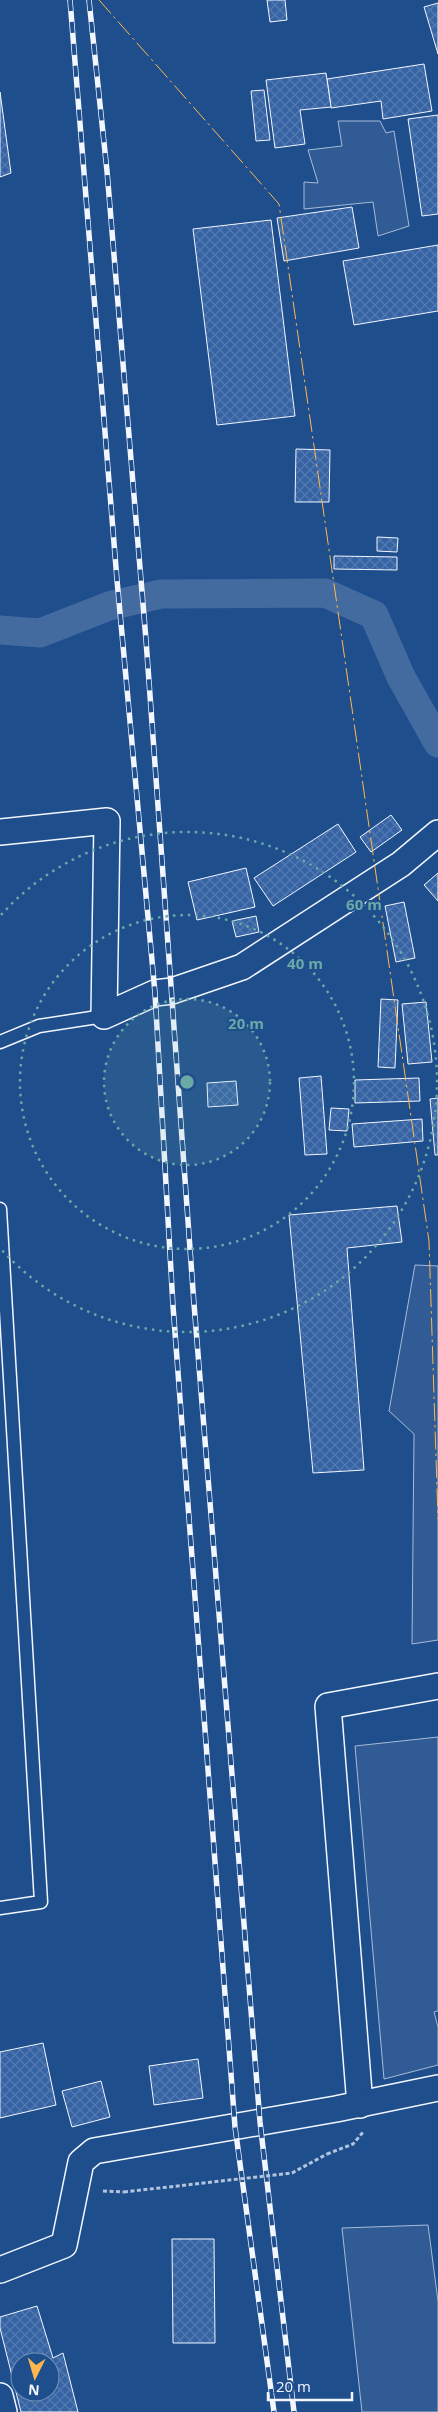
<svg xmlns="http://www.w3.org/2000/svg" width="438" height="2412" viewBox="0 0 438 2412" font-family="'Open Sans',sans-serif">
  <style>
    .built { fill: #305b95; stroke: #a8bbd7 }
    .lines { fill: none; stroke-linecap: round; stroke-linejoin: round }
    .canal { stroke: #446ba0; stroke-width: 29 }
    .building { fill: url(#building-cross-hatch); stroke: #f2f6ff; fill-rule: evenodd }
    .lane-casing { stroke: #f2f6ff; stroke-width: 15 }
    .street-casing { stroke: #f2f6ff; stroke-width: 28 }
    .path { stroke: #b3c4dc; stroke-width: 3; stroke-dasharray: 4 2.5; stroke-linecap: butt }
    .lane { stroke: #1f4e8c; stroke-width: 12 }
    .street { stroke: #1f4e8c; stroke-width: 25 }
    .rail-casing { stroke: #f2f6ff; stroke-width: 5.5 }
    .rail { stroke: #1f4e8c; stroke-width: 4; stroke-dasharray: 11; stroke-linecap: butt }
    .path-bridge { stroke: #b3c4dc; stroke-width: 3; stroke-dasharray: 4 2.5; stroke-linecap: butt }
    .power { stroke: #ffb74d; stroke-width: 1; stroke-dasharray: 18 4 2.5 4; stroke-linecap: butt }
    .ring { fill: none; stroke: #6aa9a8; stroke-width: 2.5; stroke-dasharray: 2.5 5 }
    .centre { fill: #6aa9a8; stroke: #1f4e8c; stroke-width: 2.5 }
    .ring-label { font-size: 15px; text-anchor: middle; font-weight: bold; fill: #6aa9a8; stroke: #1f4e8c; stroke-width: 4; stroke-linejoin: round; paint-order: stroke }
  </style>
  <defs>
    <pattern id="building-cross-hatch" width="8" height="8" patternUnits="userSpaceOnUse" patternTransform="scale(1.25)"><rect width="8" height="8" fill="#3563a3"/><path d="M0 0l8 8M0 8l8-8" fill="none" stroke="#537ab1"/></pattern>
  </defs>
  <rect width="100%" height="100%" fill="#1f4e8c"/>
  <!-- built -->
  <g class="built">
    <path d="M338 121H380L386 133 394 131 409 226 378 236 373 202 304 209V182L318 183 308 150 342 146Z"/>
    <path d="M415 1265 438 1266V1640L412 1644 414 1434 389 1411Z"/>
    <path d="M438 1737V2011L434 2012 438 2027V2065L384 2079 355 1746Z"/>
    <path d="M428 2225 438 2301V2412H362L342 2228Z"/>
  </g>
  <g class="lines">
    <!-- canal -->
    <path class="canal" d="M0 630 40 633 109 606 161 594 325 593 374 615 401 677 438 743"/>
  </g>
  <!-- building -->
  <g class="building">
    <path d="M267 0H285L287 20 270 22Z"/>
    <path d="M438 3V54L424 7Z"/>
    <path d="M424 64 432 111 383 119 381 101 331 108 327 79Z"/>
    <path d="M326 73 331 107 300 110 305 144 275 148 266 80Z"/>
    <path d="M264 90 270 140 256 141 251 91Z"/>
    <path d="M0 92 11 173 0 177Z"/>
    <path d="M438 115V214L422 216 408 119Z"/>
    <path d="M352 207 359 248 284 261 277 218Z"/>
    <path d="M271 220 295 416 217 425 193 229Z"/>
    <path d="M438 245V311L354 325 343 261Z"/>
    <path d="M296 449 330 450 329 502H295Z"/>
    <path d="M377 537 398 538 397 552 377 551Z"/>
    <path d="M334 556 397 557V570L334 569Z"/>
    <path d="M391 815 402 830 371 852 360 837Z"/>
    <path d="M338 824 356 852 273 906 254 878Z"/>
    <path d="M246 868 255 907 197 920 188 882Z"/>
    <path d="M438 873V901L424 885Z"/>
    <path d="M404 902 415 958 396 962 385 906Z"/>
    <path d="M256 916 259 932 236 937 232 921Z"/>
    <path d="M381 999 398 1000 395 1068 378 1067Z"/>
    <path d="M426 1002 432 1062 408 1064 402 1004Z"/>
    <path d="M321 1076 327 1154 305 1155 299 1078Z"/>
    <path d="M419 1078 420 1101 355 1103V1080Z"/>
    <path d="M236 1081 238 1105 208 1107 207 1083Z"/>
    <path d="M438 1098V1155H435L430 1099Z"/>
    <path d="M331 1108 349 1109 347 1131 329 1130Z"/>
    <path d="M422 1119 423 1141 354 1147 352 1124Z"/>
    <path d="M397 1206 402 1242 347 1248 364 1470 313 1473 289 1215Z"/>
    <path d="M43 2043 56 2105 0 2118V2052Z"/>
    <path d="M198 2059 203 2098 154 2105 149 2066Z"/>
    <path d="M101 2081 110 2117 72 2127 62 2091Z"/>
    <path d="M172 2239H214L215 2343H173Z"/>
    <path d="M37 2306 53 2358 63 2353 78 2412H21L0 2328V2317ZM20 2362H50V2392H20Z"/>
  </g>
  <g class="lines">
    <defs>
      <g id="lane">
        <path d="M0 1042 39 1026 104 1016"/>
        <path d="M0 1209 41 1902 0 1908"/>
      </g>
      <g id="street">
        <path d="M0 832 107 821 104 1016 155 993 172 991 242 967 401 864 438 833"/>
        <path d="M360 2105 328 1706 438 1686"/>
        <path d="M0 2270 64 2245 81 2162 94 2151 336 2109 438 2088"/>
        <path d="M0 2396 4 2412"/>
      </g>
    </defs>
    <!-- lane casing -->
    <use href="#lane" class="lane-casing"/>
    <!-- street casing -->
    <use href="#street" class="street-casing"/>
    <!-- path -->
    <g class="path">
      <path d="M327 2154 353 2144 364 2131"/>
      <path d="M103 2191 124 2192"/>
    </g>
    <!-- lane -->
    <use href="#lane" class="lane"/>
    <!-- street -->
    <use href="#street" class="street"/>
    <defs>
      <g id="rail">
        <path d="M70 0 117 580 155 993 173 1306 235 2127 274 2412"/>
        <path d="M89 0 107 171 146 640 194 1304 260 2122 294 2412"/>
      </g>
    </defs>
    <!-- rail casing -->
    <use href="#rail" class="rail-casing"/>
    <!-- rail -->
    <use href="#rail" class="rail"/>
    <!-- path-bridge -->
    <path class="path-bridge" d="M124 2192 292 2173 327 2154"/>
    <!-- power -->
    <path class="power" d="M99 0 279 204 429 1241 438 1519"/>
  </g>
  <!-- distance rings -->
  <circle cx="187" cy="1082" r="83" fill="#6aa9a8" fill-opacity=".12"/>
  <g class="ring">
    <circle cx="187" cy="1082" r="83"/>
    <circle cx="187" cy="1082" r="167"/>
    <path d="M1 915A250 250 0 1 1 1 1249"/>
  </g>
  <circle cx="187" cy="1082" r="8" class="centre"/>
  <g class="ring-label">
    <text x="364" y="910">60 m</text>
    <text x="305" y="969">40 m</text>
    <text x="246" y="1029">20 m</text>
  </g>
  <!-- north arrow -->
  <g transform="translate(35 2377) rotate(185)"><circle r="24" fill="#1f4e8c" stroke="#7391ba"/>
  <path d="M0-4L9 19L0 12L-9 19Z" fill="#ffb74d"/>
  <text y="-8" font-size="14" font-weight="bold" text-anchor="middle" fill="#f2f6ff">N</text>
  </g>
  <!-- scale -->
  <path d="M268 2392v8h84v-8" fill="none" stroke="#f2f6ff" stroke-width="2.5"/>
  <text x="276" y="2392" font-size="15" fill="#f2f6ff" stroke="#1f4e8c" stroke-width="4" paint-order="stroke">20 m</text>
</svg>
